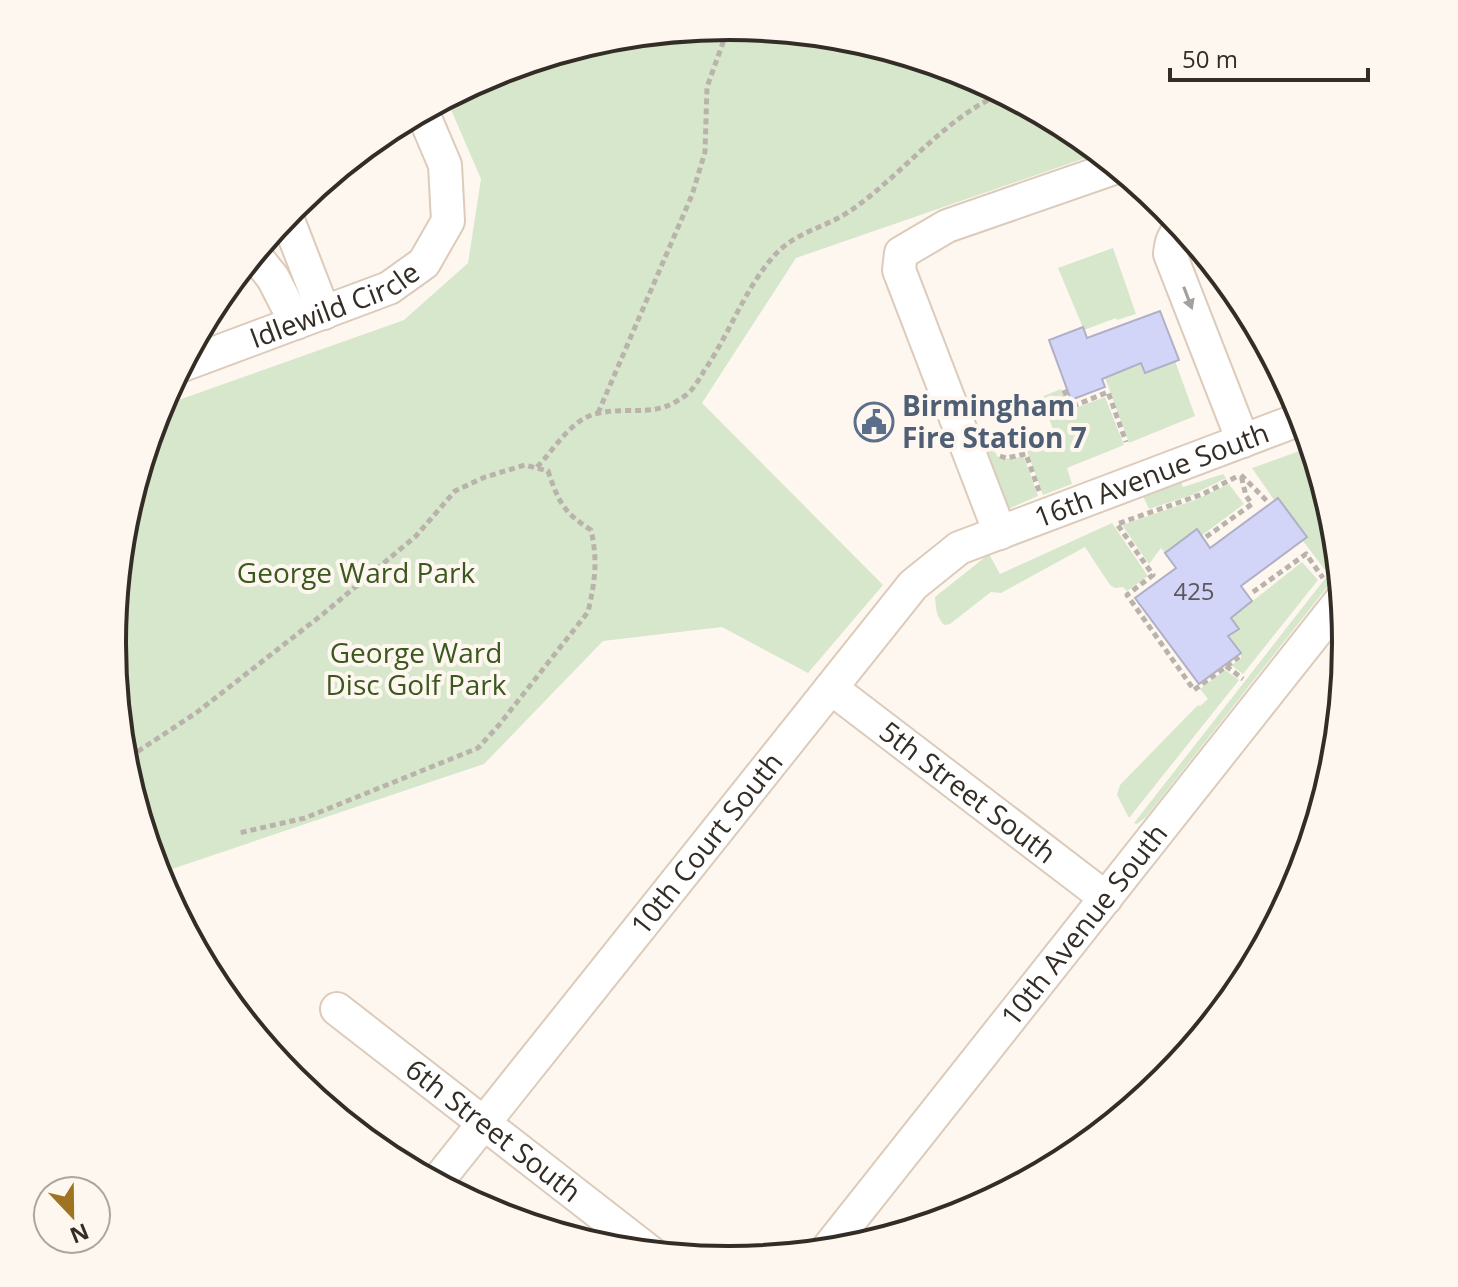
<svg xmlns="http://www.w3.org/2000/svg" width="1458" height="1287" viewBox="0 0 1458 1287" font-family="'Open Sans',sans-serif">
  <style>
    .green { fill: #d7e7cc }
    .building { fill: #d2d4f8; stroke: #afb0c5; stroke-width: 2 }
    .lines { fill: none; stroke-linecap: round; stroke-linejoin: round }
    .minor-casing { stroke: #dccbba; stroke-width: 36 }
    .path { stroke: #bab3ac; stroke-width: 5; stroke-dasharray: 6 4; stroke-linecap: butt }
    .minor { stroke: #fff; stroke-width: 32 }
    .oneway { fill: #a3a09d }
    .labels { text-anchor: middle; stroke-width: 8; stroke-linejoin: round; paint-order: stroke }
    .number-label { font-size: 24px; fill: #5b575a }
    .street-label { font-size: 28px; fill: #332d26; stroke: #fef7f0 }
    .service-label { font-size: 28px; font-weight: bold; fill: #4e5e75; stroke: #fef7f0; text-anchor: start }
    .park-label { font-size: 28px; fill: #3b581f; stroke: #fef7f0 }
    .rim { fill: none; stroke: #332d26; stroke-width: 4 }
  </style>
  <rect width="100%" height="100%" fill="#fef7f0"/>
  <!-- green -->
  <g class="green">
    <path d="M729 26C768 30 814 30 852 38 939 59 1030 96 1100 153L796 258 702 403 883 585 808 673 722 627 603 641 484 764 157 874 123 764 112 643 123 523 159 407 404 320 468 263 481 179 446 98 493 73 609 38Z"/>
    <path d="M1113 248 1136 314 1117 320 1116 318 1084 330 1058 268Z"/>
    <path d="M1175 361 1195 416 1129 443 1105 378 1141 363 1145 373Z"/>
    <path d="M1061 389 1070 410 1105 397 1124 445 1067 468 1072 484 1043 495 1027 451 1057 440 1041 397Z"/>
    <path d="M987 435 997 456 1003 459 1024 457 1038 496 1001 512 971 441Z"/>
    <path d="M1311 447 1335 523 1338 555 1325 570 1303 541 1307 537 1278 498 1274 500 1252 468Z"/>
    <path d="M1223 474 1226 478 1192 495 1149 509 1140 490 1178 475 1183 487Z"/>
    <path d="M1229 484 1244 504 1201 536 1196 530 1165 553 1161 548 1149 564 1122 525 1195 500Z"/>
    <path d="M1112 523 1148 576 1127 591 1123 587 1115 588 1110 585 1085 547 1001 593 991 592 950 624 944 625C936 616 936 609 935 597L989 554 1000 574Z"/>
    <path d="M1302 562 1318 580 1243 674 1231 665 1241 659V653L1229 636 1238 629 1231 618Z"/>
    <path d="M1338 562 1339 572 1146 817 1137 824 1134 823Z"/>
    <path d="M1225 670 1239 680 1129 818 1117 795 1120 785 1198 705 1200 706 1208 699 1200 689Z"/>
  </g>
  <!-- building -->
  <g class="building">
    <path d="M1160 311 1179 360 1145 373 1141 363 1102 379 1105 387 1071 400 1049 340 1083 327 1087 338Z"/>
    <path d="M1278 498 1307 537 1241 586 1252 601 1231 618 1239 629 1228 636 1241 653 1199 684 1135 598 1176 568 1165 553 1197 529 1210 548Z"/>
  </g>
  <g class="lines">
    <defs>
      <g id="minor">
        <path d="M286 215 324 313"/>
        <path d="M1184 229C1173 233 1171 243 1170 254L1243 441"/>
        <path d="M254 254 273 278 296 323"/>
        <path id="s1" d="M180 366 389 288 424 263 448 221 445 165 422 111"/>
        <path d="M1000 533 899 270 901 253 947 226 1117 167"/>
        <path id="s2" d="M831 688 1106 898"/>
        <path id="s3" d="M337 1009 651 1253"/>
        <path id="s4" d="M436 1183 913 585 959 548 1303 418"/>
        <path id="s5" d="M826 1251 1342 599"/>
      </g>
    </defs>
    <!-- minor casing -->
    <use href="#minor" class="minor-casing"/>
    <!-- path -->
    <g class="path">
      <path d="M1064 390 1071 407 1108 392 1126 442"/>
      <path d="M598 413 692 195 705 152 707 87 729 26"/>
      <path d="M1000 456 1006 458 1026 454 1039 491"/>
      <path d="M537 467C555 449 571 418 599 413 633 406 655 419 686 395 694 389 699 379 704 371 729 335 744 290 773 257 794 232 825 228 850 211 903 175 943 118 1003 93"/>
      <path d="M1241 475 1268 502"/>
      <path d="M1236 477 1203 494 1117 524 1153 575 1127 595 1194 690 1239 657"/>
      <path d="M1206 537 1252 504 1246 496 1241 475"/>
      <path d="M1253 592 1306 554 1323 578"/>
      <path d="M1226 666 1243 679"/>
      <path d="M124 766 137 752 196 713 323 614 416 536 455 491 485 477 525 465 548 471C558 501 564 513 591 530 598 560 595 582 588 612L499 725 478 748 305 818 239 833"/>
    </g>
    <!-- minor -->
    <use href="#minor" class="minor"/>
  </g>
  <!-- one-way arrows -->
  <defs><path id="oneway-solid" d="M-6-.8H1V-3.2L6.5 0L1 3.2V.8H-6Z" transform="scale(2)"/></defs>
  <use class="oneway" href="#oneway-solid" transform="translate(1188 298) rotate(69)"/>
  <!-- icons -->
  <defs>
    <symbol id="civic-ring" viewBox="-11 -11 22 22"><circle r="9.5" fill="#fef7f0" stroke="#5c6f8a" stroke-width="1.5"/><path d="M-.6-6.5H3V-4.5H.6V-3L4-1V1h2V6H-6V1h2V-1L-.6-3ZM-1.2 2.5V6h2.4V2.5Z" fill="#5c6f8a"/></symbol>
  </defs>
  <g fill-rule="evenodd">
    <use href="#civic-ring" x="852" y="400" width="44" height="44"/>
  </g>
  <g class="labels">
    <!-- number labels -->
    <g class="number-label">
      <text x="1194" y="600">425</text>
    </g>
    <!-- street labels -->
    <g class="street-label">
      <text dy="10" stroke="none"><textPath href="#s1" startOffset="166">Idlewild Circle</textPath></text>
      <text dy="10" stroke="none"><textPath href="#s4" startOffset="1030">16th Avenue South</textPath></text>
      <text dy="10" stroke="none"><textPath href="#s2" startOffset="172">5th Street South</textPath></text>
      <text dy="10" stroke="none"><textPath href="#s4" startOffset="434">10th Court South</textPath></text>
      <text dy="10" stroke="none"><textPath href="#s5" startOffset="416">10th Avenue South</textPath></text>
      <text dy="10" stroke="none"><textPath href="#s3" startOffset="198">6th Street South</textPath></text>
    </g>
    <!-- service labels -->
    <g class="service-label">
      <text x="902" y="416">Birmingham<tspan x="902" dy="32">Fire Station 7</tspan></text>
    </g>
    <!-- park labels -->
    <g class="park-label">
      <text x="356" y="583">George Ward Park</text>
      <text x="416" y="663">George Ward<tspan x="416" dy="32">Disc Golf Park</tspan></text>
    </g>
  </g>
  <!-- crop -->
  <path d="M0 0H1458V1287H0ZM126 643a603 603 0 1 1 1206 0a603 603 0 1 1-1206 0Z" fill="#fef7f0" fill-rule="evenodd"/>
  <path class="rim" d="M126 643a603 603 0 1 1 1206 0a603 603 0 1 1-1206 0Z"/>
  <!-- north arrow -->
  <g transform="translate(72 1215) rotate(158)"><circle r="38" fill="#fef7f0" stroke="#ada69f" stroke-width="2"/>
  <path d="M0-6L14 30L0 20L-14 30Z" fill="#9e7423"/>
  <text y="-12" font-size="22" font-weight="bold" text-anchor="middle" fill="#332d26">N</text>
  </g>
  <!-- scale -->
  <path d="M1170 68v12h198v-12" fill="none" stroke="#332d26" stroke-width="4"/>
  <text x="1182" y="68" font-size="24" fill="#332d26" stroke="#fef7f0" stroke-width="6" paint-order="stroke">50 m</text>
</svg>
